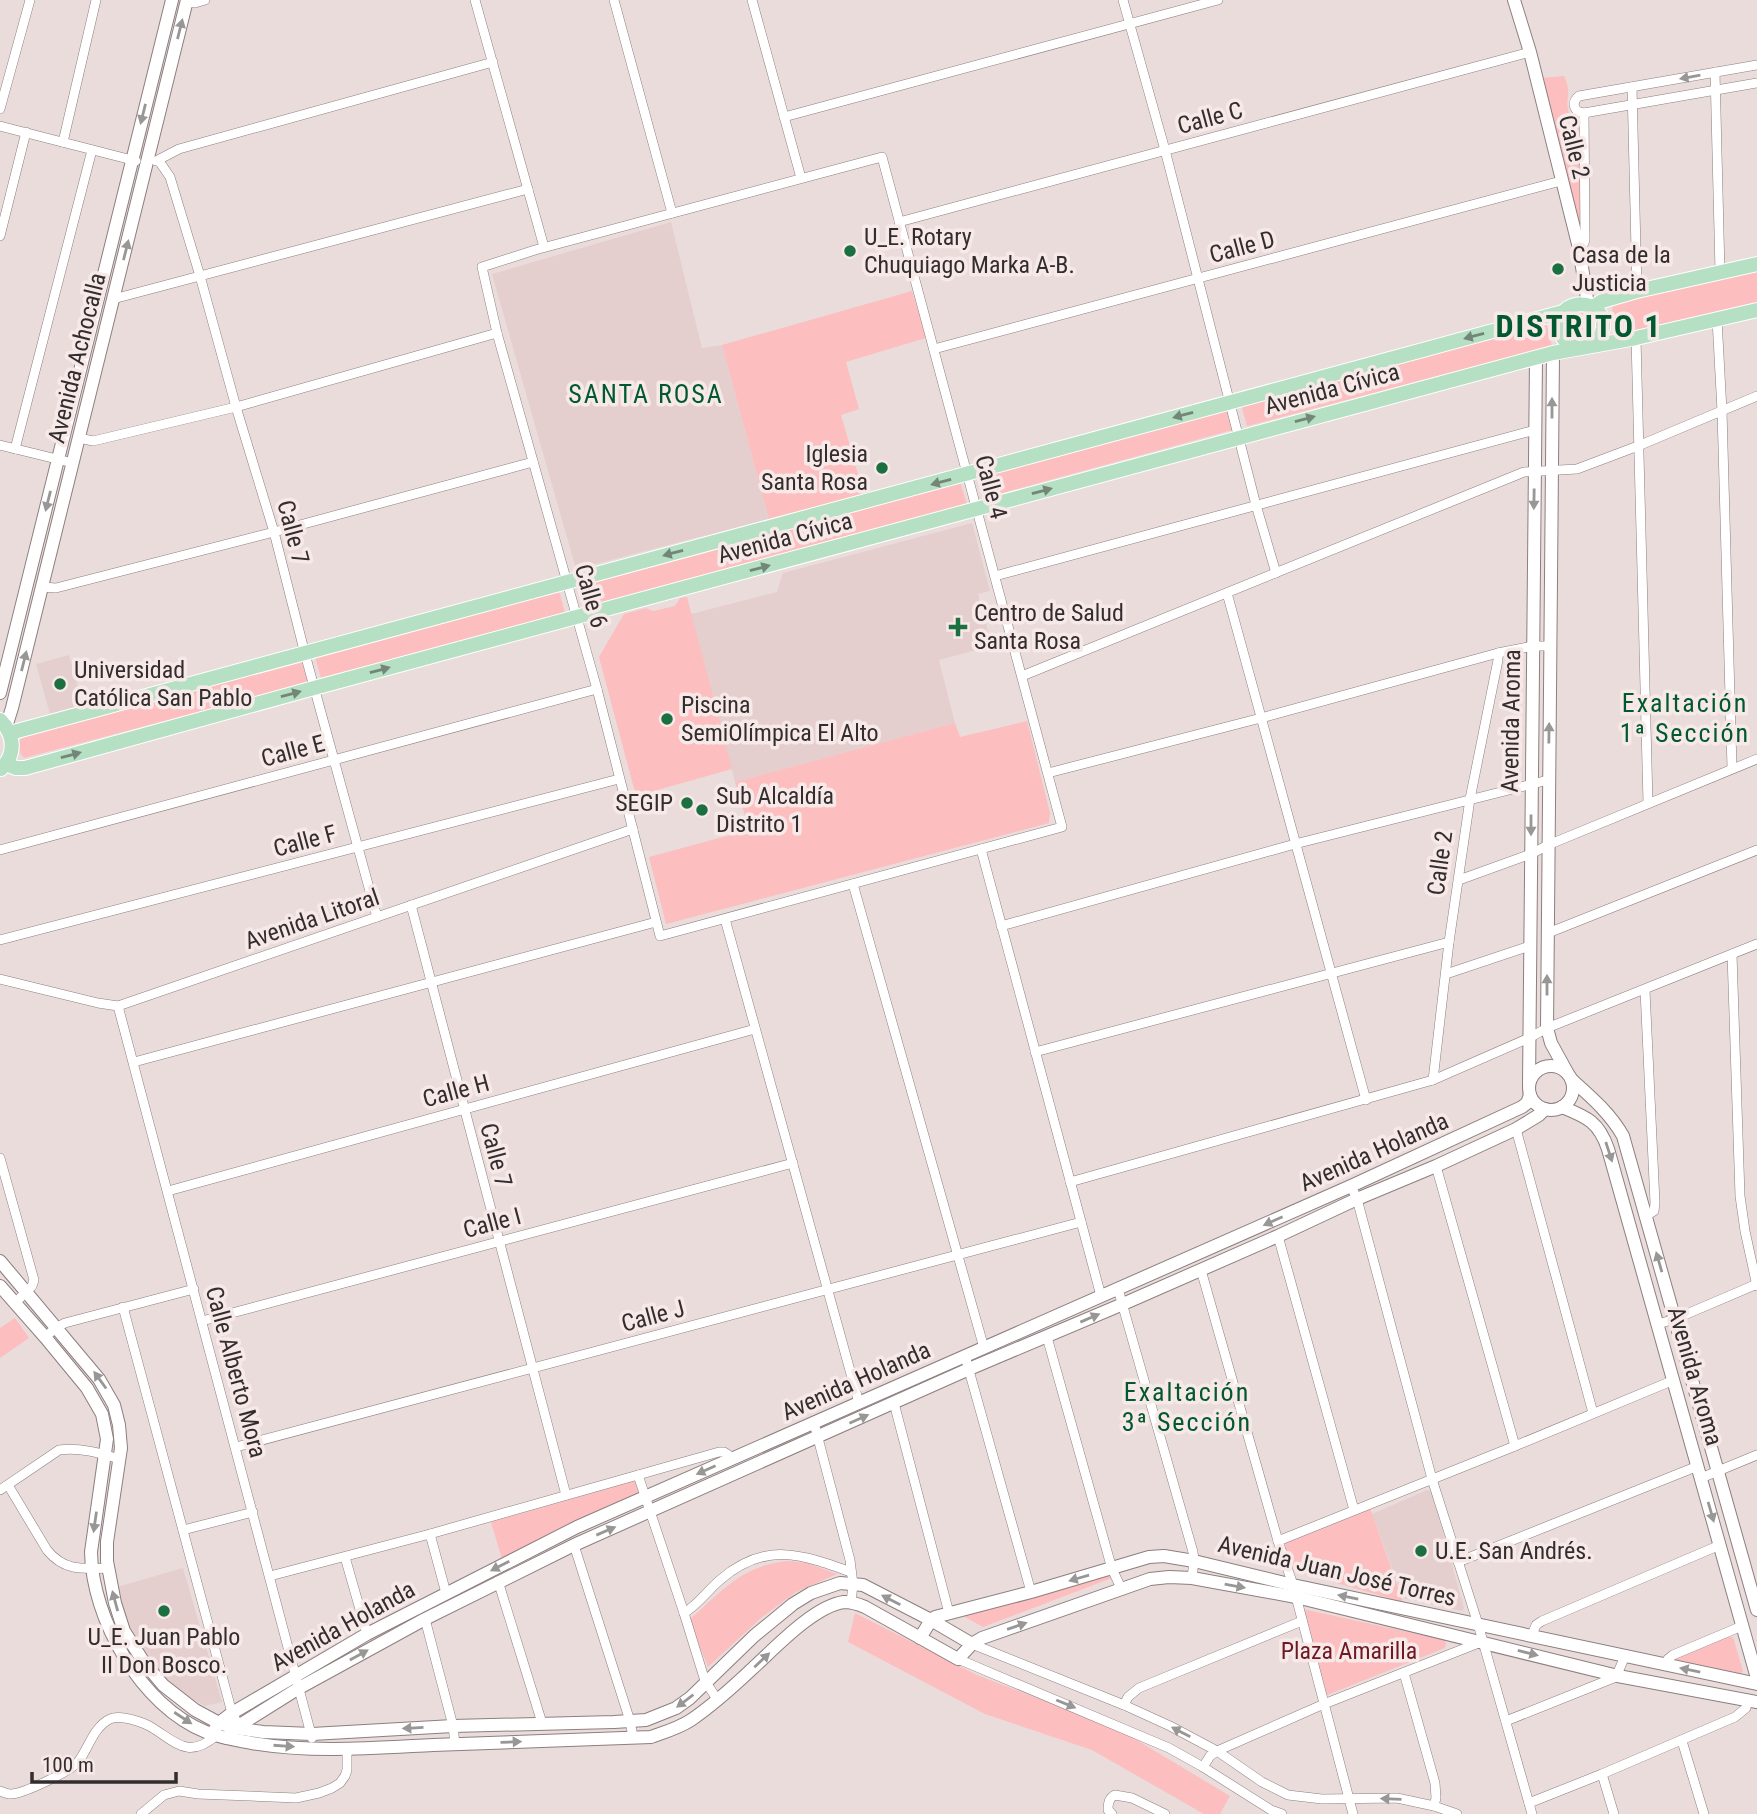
<svg xmlns="http://www.w3.org/2000/svg" width="1757" height="1814" viewBox="0 0 1757 1814" font-family="'Roboto Condensed',sans-serif">
  <style>
    .built { fill: #e5cece }
    .green { fill: #fcbebe }
    .lines { fill: none; stroke-linecap: round; stroke-linejoin: round }
    .street-casing { stroke: #8c7f7f; stroke-width: 10 }
    .secondary-casing { stroke: #8c7f7f; stroke-width: 14 }
    .primary-casing { stroke: #fff; stroke-width: 16 }
    .street { stroke: #fff; stroke-width: 9 }
    .secondary { stroke: #fff; stroke-width: 12 }
    .primary { stroke: #b5e0c4; stroke-width: 14 }
    .oneway { fill: #999696 }
    .oneway2 { fill: #748678 }
    .poi-dot { fill: #1b6f41; stroke: #f8e9e9; stroke-width: 2.5 }
    .labels { text-anchor: middle; stroke-width: 7; stroke-linejoin: round; paint-order: stroke }
    .street-label { font-size: 24px; fill: #332d2d; stroke: #f8e9e9 }
    .poi-label { font-size: 24px; fill: #332d2d; stroke: #f8e9e9; text-anchor: start }
    .park-label { font-size: 24px; fill: #6d1823; stroke: #f8e9e9 }
    .neighbourhood-label { font-size: 26px; letter-spacing: 2px; fill: #02582f; stroke: #f8e9e9 }
    .district-label { font-size: 32px; font-weight: bold; letter-spacing: 2px; fill: #02582f; stroke: #f8e9e9 }
  </style>
  <rect width="100%" height="100%" fill="#ebdcdc"/>
  <!-- built -->
  <g class="built">
    <path d="M671 222 702 348 722 345 769 519 576 569 492 274Z"/>
    <path d="M972 523 990 591 978 594 992 646 939 660 955 723 735 782 691 614 777 592 783 573Z"/>
    <path d="M69 655 83 705 50 714 36 664Z"/>
    <path d="M1427 1490 1432 1492 1464 1608 1462 1611 1403 1598 1372 1514Z"/>
    <path d="M183 1568 222 1702 205 1706 179 1692 157 1670 129 1631 117 1587Z"/>
  </g>
  <!-- green -->
  <g class="green">
    <path d="M1564 76C1566 80 1567 84 1568 88 1569 101 1564 104 1572 118L1579 119 1581 240 1541 78Z"/>
    <path d="M1757 269V305L1619 335 1616 332 1612 308 1616 302Z"/>
    <path d="M912 291 926 338 846 362 859 409 841 415 864 495 769 519 722 345Z"/>
    <circle cx="1580" cy="327" r="14"/>
    <path d="M1546 322 1552 346 1247 426 1241 404Z"/>
    <path d="M1226 408 1232 430 988 497 982 476Z"/>
    <path d="M960 482 967 504 587 606 581 584Z"/>
    <path d="M559 591 565 613 321 678 315 657Z"/>
    <path d="M687 597 732 769 636 796 599 657 624 614 646 608 653 611 675 606 680 598Z"/>
    <path d="M301 661 308 683 24 758 20 753 19 742 24 735Z"/>
    <path d="M1027 721 1050 813 1049 823 666 924 649 857 749 830 735 782 955 723 960 737Z"/>
    <path d="M15 1318 29 1338 0 1358V1328Z"/>
    <path d="M634 1481 638 1483 641 1491 640 1495 502 1559 491 1522Z"/>
    <path d="M1370 1508 1403 1602 1291 1570 1284 1546 1287 1542Z"/>
    <path d="M788 1561 807 1563 837 1574 796 1592 761 1618 708 1667 689 1620C722 1591 742 1565 788 1561Z"/>
    <path d="M1108 1572 1112 1578 983 1627 956 1612Z"/>
    <path d="M1303 1609 1444 1640 1446 1643 1445 1648 1327 1695Z"/>
    <path d="M855 1613 977 1675 1120 1730 1230 1796 1220 1814H1204L1092 1750 985 1714 848 1642Z"/>
    <path d="M1726 1637H1733L1743 1671 1737 1676 1675 1661 1679 1656Z"/>
  </g>
  <g class="lines">
    <defs>
      <g id="street">
        <path d="M475 0 544 247"/>
        <path d="M614 0 672 213"/>
        <path d="M752 0 801 178"/>
        <path d="M1123 0 1165 150 1256 505 1276 573"/>
        <path d="M186 2 195 3 205 0"/>
        <path d="M1757 65 1579 96C1573 101 1573 106 1577 111L1584 113 1757 83"/>
        <path d="M1715 72 1720 272"/>
        <path d="M1632 87 1637 291"/>
        <path d="M0 109 30 0"/>
        <path d="M784 117 1218 0"/>
        <path d="M0 126 136 161"/>
        <path d="M63 142 96 0"/>
        <path d="M882 157 1062 827 660 936 597 689 497 333 482 267 535 250Z"/>
        <path d="M156 161 179 149 493 62"/>
        <path d="M159 161 170 177 200 276 236 407 274 532 305 654 377 917"/>
        <path d="M899 222 1530 52"/>
        <path d="M0 236 26 132"/>
        <path d="M1579 248 1584 243 1585 240 1584 113"/>
        <path d="M114 298H117L528 189"/>
        <path d="M1717 319 1722 411 1732 768"/>
        <path d="M1636 338 1648 803"/>
        <path d="M934 349 1561 181"/>
        <path d="M79 438 93 441 236 407 497 333"/>
        <path d="M0 445 73 463"/>
        <path d="M15 449 92 150"/>
        <path d="M995 576 1535 430"/>
        <path d="M42 587 56 588 274 532 533 462"/>
        <path d="M1227 593 1366 1100"/>
        <path d="M1022 676 1524 472 1577 469 1638 446 1757 396"/>
        <path d="M1048 773 1261 718 1498 653 1533 646H1550"/>
        <path d="M981 849 1101 1296"/>
        <path d="M0 850 597 689"/>
        <path d="M1459 880 1531 854 1548 845 1757 759"/>
        <path d="M853 884 984 1348"/>
        <path d="M411 905 566 1495"/>
        <path d="M725 919 859 1403"/>
        <path d="M1001 926 1295 844 1548 780"/>
        <path d="M1548 933 1757 850"/>
        <path d="M0 940 619 779"/>
        <path d="M1732 954 1740 1196 1745 1231 1757 1286"/>
        <path d="M1446 974 1530 946"/>
        <path d="M0 979 98 1003 118 1006 633 829"/>
        <path d="M1645 990 1655 1203 1654 1211 1646 1216"/>
        <path d="M118 1006 312 1738"/>
        <path d="M1035 1052 1449 942"/>
        <path d="M134 1062 656 922"/>
        <path d="M1433 1080 1449 942 1470 799 1498 660V653"/>
        <path d="M1516 1129 1593 1413"/>
        <path d="M0 1158 34 1280 32 1286 15 1303"/>
        <path d="M1436 1166 1515 1446"/>
        <path d="M1070 1182 1433 1080 1529 1038 1547 1028 1757 944"/>
        <path d="M1351 1186 1357 1199 1432 1479 1478 1624 1532 1814"/>
        <path d="M168 1191 755 1029"/>
        <path d="M1278 1236 1354 1510"/>
        <path d="M1201 1270 1278 1541 1293 1585 1353 1814"/>
        <path d="M1118 1289 1193 1552 1194 1561 1192 1578"/>
        <path d="M123 1307 232 1713 239 1726"/>
        <path d="M202 1321 793 1163"/>
        <path d="M1658 1324 1675 1319 1757 1284"/>
        <path d="M45 1337 57 1327 65 1323 194 1289"/>
        <path d="M1047 1337 1112 1569 1122 1590"/>
        <path d="M965 1356 1031 1592"/>
        <path d="M894 1403 949 1613"/>
        <path d="M814 1423 850 1560 853 1584 851 1603"/>
        <path d="M236 1447 1081 1222"/>
        <path d="M638 1475 684 1613 705 1681 717 1699"/>
        <path d="M1701 1478 1757 1455"/>
        <path d="M8 1485 47 1550C64 1571 82 1569 107 1568"/>
        <path d="M0 1490 59 1450C79 1447 100 1453 119 1459"/>
        <path d="M183 1530 253 1512"/>
        <path d="M430 1534 446 1593"/>
        <path d="M1278 1541 1515 1446 1674 1380"/>
        <path d="M574 1545 630 1721 633 1737"/>
        <path d="M345 1557 367 1634"/>
        <path d="M1458 1562 1698 1466"/>
        <path d="M270 1576 430 1534 719 1452H724L733 1458"/>
        <path d="M498 1581 542 1723"/>
        <path d="M684 1613C698 1605 708 1590 720 1580 765 1541 801 1554 851 1572"/>
        <path d="M425 1619 453 1726 455 1744"/>
        <path d="M1532 1635 1536 1625 1542 1621 1720 1545"/>
        <path d="M972 1644 1124 1705 1170 1726 1217 1751 1262 1782 1288 1795 1322 1799 1397 1798 1434 1806 1457 1814"/>
        <path d="M958 1659 1169 1748 1203 1767 1271 1810 1282 1814"/>
        <path d="M1665 1665 1668 1659 1673 1655 1742 1626"/>
        <path d="M1404 1673 1435 1783 1436 1798 1434 1806"/>
        <path d="M1124 1705 1128 1697 1139 1688 1302 1621"/>
        <path d="M1506 1721 1616 1677 1625 1656"/>
        <path d="M1682 1741 1704 1814"/>
        <path d="M1203 1767 1210 1756 1217 1751 1324 1704 1481 1642"/>
        <path d="M1602 1774 1614 1814"/>
        <path d="M0 1791C3 1792 7 1794 10 1794 21 1795 71 1771 78 1762 88 1750 93 1727 110 1719 116 1716 124 1718 130 1719 137 1721 145 1723 151 1727 176 1742 188 1760 217 1735"/>
        <path d="M1529 1803 1602 1774 1735 1717 1746 1708 1748 1700"/>
        <path d="M141 1814 164 1795 179 1791 198 1794 296 1798 319 1793 332 1788 340 1783 345 1776 347 1770V1749"/>
        <path d="M1112 1814 1108 1810C1108 1803 1109 1798 1115 1795L1132 1798 1165 1814"/>
      </g>
      <g id="secondary">
        <path d="M1514 0 1530 52 1579 248 1588 305"/>
        <path d="M1553 353 1547 1028 1551 1043 1568 1074"/>
        <path d="M0 693 172 0"/>
        <path d="M6 727 12 708 187 0"/>
        <circle cx="1551" cy="1088" r="22"/>
        <path d="M1571 1079C1591 1097 1610 1113 1623 1136L1757 1610"/>
        <path d="M1529 1084 1536 358"/>
        <path d="M1562 1107C1587 1117 1599 1122 1608 1149L1757 1678"/>
        <path d="M0 1261 99 1379 114 1405 119 1425 121 1448 107 1542V1561L115 1603 124 1631 143 1661 163 1685 195 1710 219 1723 235 1728 263 1732 312 1734 453 1726 614 1722 646 1720 676 1708 690 1698 754 1636 793 1604 811 1593 840 1583 863 1585 931 1620 972 1644"/>
        <path d="M0 1286 45 1337 87 1388 102 1414 107 1439 91 1552C92 1619 141 1706 206 1732 221 1738 236 1740 252 1743 312 1753 373 1748 433 1745 506 1742 579 1739 651 1737 665 1732 679 1728 691 1720 713 1705 734 1686 753 1668 775 1648 814 1606 844 1602 852 1602 858 1604 865 1607L958 1659 972 1644 982 1638 1150 1579 1169 1577 1192 1578 1296 1597 1618 1676 1757 1702"/>
        <path d="M920 1638 931 1620 935 1617 1031 1592 1149 1557 1164 1556 1194 1561 1293 1585 1757 1684"/>
        <path d="M212 1734 219 1723 232 1713 367 1634 577 1527 1351 1186 1522 1107 1527 1103 1530 1095"/>
        <path d="M227 1738 235 1728 299 1688 425 1619 574 1545 969 1369 1123 1304 1278 1236 1357 1199 1436 1166 1516 1129 1539 1115 1545 1109"/>
      </g>
      <g id="primary">
        <path d="M1593 307 1602 301 1637 291 1757 264"/>
        <path d="M1577 348C1568 344 1560 338 1559 328 1557 296 1606 297 1603 328 1602 336 1597 341 1591 346"/>
        <path d="M0 720C15 735 16 754 1 769"/>
        <path d="M10 733 1563 312"/>
        <path d="M6 764 16 768H25L314 688 1553 353 1636 338 1757 310"/>
      </g>
    </defs>
    <!-- street casing -->
    <use href="#street" class="street-casing"/>
    <!-- secondary casing -->
    <use href="#secondary" class="secondary-casing"/>
    <!-- primary casing -->
    <use href="#primary" class="primary-casing"/>
    <!-- street -->
    <use href="#street" class="street"/>
    <!-- secondary -->
    <use href="#secondary" class="secondary"/>
    <!-- primary -->
    <use href="#primary" class="primary"/>
  </g>
  <!-- one-way arrows -->
  <defs><path id="oneway-solid" d="M-6-.8H1V-3.2L6.5 0L1 3.2V.8H-6Z" transform="scale(1.75)"/></defs>
  <g class="oneway">
    <use href="#oneway-solid" transform="translate(180 29) rotate(-76)"/>
    <use href="#oneway-solid" transform="translate(1690 77) rotate(170)"/>
    <use href="#oneway-solid" transform="translate(143 114) rotate(104)"/>
    <use href="#oneway-solid" transform="translate(126 250) rotate(-76)"/>
    <use href="#oneway-solid" transform="translate(1552 408) rotate(-90)"/>
    <use href="#oneway-solid" transform="translate(1534 499) rotate(91)"/>
    <use href="#oneway-solid" transform="translate(48 501) rotate(104)"/>
    <use href="#oneway-solid" transform="translate(24 661) rotate(-76)"/>
    <use href="#oneway-solid" transform="translate(1549 733) rotate(-89)"/>
    <use href="#oneway-solid" transform="translate(1531 825) rotate(90)"/>
    <use href="#oneway-solid" transform="translate(1547 985) rotate(-90)"/>
    <use href="#oneway-solid" transform="translate(1609 1152) rotate(72)"/>
    <use href="#oneway-solid" transform="translate(1273 1221) rotate(156)"/>
    <use href="#oneway-solid" transform="translate(1659 1262) rotate(-106)"/>
    <use href="#oneway-solid" transform="translate(1090 1318) rotate(-23)"/>
    <use href="#oneway-solid" transform="translate(100 1380) rotate(-126)"/>
    <use href="#oneway-solid" transform="translate(859 1419) rotate(-24)"/>
    <use href="#oneway-solid" transform="translate(706 1470) rotate(156)"/>
    <use href="#oneway-solid" transform="translate(1711 1512) rotate(74)"/>
    <use href="#oneway-solid" transform="translate(95 1522) rotate(98)"/>
    <use href="#oneway-solid" transform="translate(606 1531) rotate(-23)"/>
    <use href="#oneway-solid" transform="translate(500 1566) rotate(153)"/>
    <use href="#oneway-solid" transform="translate(1079 1578) rotate(164)"/>
    <use href="#oneway-solid" transform="translate(1235 1586) rotate(10)"/>
    <use href="#oneway-solid" transform="translate(1348 1597) rotate(-168)"/>
    <use href="#oneway-solid" transform="translate(891 1600) rotate(-153)"/>
    <use href="#oneway-solid" transform="translate(115 1601) rotate(-105)"/>
    <use href="#oneway-solid" transform="translate(1017 1626) rotate(-19)"/>
    <use href="#oneway-solid" transform="translate(1528 1653) rotate(14)"/>
    <use href="#oneway-solid" transform="translate(359 1655) rotate(-29)"/>
    <use href="#oneway-solid" transform="translate(762 1660) rotate(-43)"/>
    <use href="#oneway-solid" transform="translate(1690 1670) rotate(-168)"/>
    <use href="#oneway-solid" transform="translate(685 1701) rotate(143)"/>
    <use href="#oneway-solid" transform="translate(1066 1704) rotate(22)"/>
    <use href="#oneway-solid" transform="translate(183 1718) rotate(33)"/>
    <use href="#oneway-solid" transform="translate(413 1728) rotate(177)"/>
    <use href="#oneway-solid" transform="translate(1181 1732) rotate(-153)"/>
    <use href="#oneway-solid" transform="translate(511 1742) rotate(-2)"/>
    <use href="#oneway-solid" transform="translate(284 1746) rotate(4)"/>
    <use href="#oneway-solid" transform="translate(1391 1799) rotate(-178)"/>
  </g>
  <g class="oneway2">
    <use href="#oneway-solid" transform="translate(1474 336) rotate(165)"/>
    <use href="#oneway-solid" transform="translate(1183 415) rotate(165)"/>
    <use href="#oneway-solid" transform="translate(1305 419) rotate(-15)"/>
    <use href="#oneway-solid" transform="translate(941 482) rotate(165)"/>
    <use href="#oneway-solid" transform="translate(1042 491) rotate(-15)"/>
    <use href="#oneway-solid" transform="translate(673 553) rotate(165)"/>
    <use href="#oneway-solid" transform="translate(760 568) rotate(-15)"/>
    <use href="#oneway-solid" transform="translate(380 670) rotate(-15)"/>
    <use href="#oneway-solid" transform="translate(291 694) rotate(-15)"/>
    <use href="#oneway-solid" transform="translate(71 755) rotate(-15)"/>
  </g>
  <!-- markers -->
  <g class="poi-dot">
    <circle cx="850" cy="251" r="7"/>
    <circle cx="1558" cy="269" r="7"/>
    <circle cx="882" cy="468" r="7"/>
    <path d="M954.5 616.5h7v7h7v7h-7v7h-7v-7h-7v-7h7z"/>
    <circle cx="60" cy="684" r="7"/>
    <circle cx="667" cy="719" r="7"/>
    <circle cx="687" cy="803" r="7"/>
    <circle cx="702" cy="810" r="7"/>
    <circle cx="1421" cy="1551" r="7"/>
    <circle cx="164" cy="1611" r="7"/>
  </g>
  <g class="labels">
    <!-- street labels -->
    <g class="street-label">
      <text transform="translate(1210 118) rotate(-15)" y="8">Calle C</text>
      <text transform="translate(1574 147) rotate(76)" y="8">Calle 2</text>
      <text transform="translate(1242 247) rotate(-15)" y="8">Calle D</text>
      <text transform="translate(77 358) rotate(-76)" y="8">Avenida Achocalla</text>
      <text transform="translate(1332 389) rotate(-15)" y="8">Avenida Cívica</text>
      <text transform="translate(991 487) rotate(75)" y="8">Calle 4</text>
      <text transform="translate(293 532) rotate(75)" y="8">Calle 7</text>
      <text transform="translate(785 538) rotate(-15)" y="8">Avenida Cívica</text>
      <text transform="translate(591 596) rotate(74)" y="8">Calle 6</text>
      <text transform="translate(1511 721) rotate(-89)" y="8">Avenida Aroma</text>
      <text transform="translate(293 751) rotate(-15)" y="8">Calle E</text>
      <text transform="translate(305 841) rotate(-15)" y="8">Calle F</text>
      <text transform="translate(1440 863) rotate(-82)" y="8">Calle 2</text>
      <text transform="translate(312 919) rotate(-19)" y="8">Avenida Litoral</text>
      <text transform="translate(456 1091) rotate(-15)" y="8">Calle H</text>
      <text transform="translate(1374 1152) rotate(-24)" y="8">Avenida Holanda</text>
      <text transform="translate(496 1155) rotate(75)" y="8">Calle 7</text>
      <text transform="translate(492 1223) rotate(-15)" y="8">Calle I</text>
      <text transform="translate(653 1316) rotate(-15)" y="8">Calle J</text>
      <text transform="translate(236 1372) rotate(75)" y="8">Calle Alberto Mora</text>
      <text transform="translate(1695 1376) rotate(74)" y="8">Avenida Aroma</text>
      <text transform="translate(856 1381) rotate(-24)" y="8">Avenida Holanda</text>
      <text transform="translate(1337 1571) rotate(13)" y="8">Avenida Juan José Torres</text>
      <text transform="translate(343 1626) rotate(-29)" y="8">Avenida Holanda</text>
    </g>
    <!-- poi labels -->
    <g class="poi-label">
      <text x="864" y="245">U_E. Rotary<tspan x="864" dy="28">Chuquiago Marka A-B.</tspan></text>
      <text x="1572" y="263">Casa de la<tspan x="1572" dy="28">Justicia</tspan></text>
      <text x="868" y="462" text-anchor="end">Iglesia<tspan x="868" dy="28">Santa Rosa</tspan></text>
      <text x="974" y="621">Centro de Salud<tspan x="974" dy="28">Santa Rosa</tspan></text>
      <text x="74" y="678">Universidad<tspan x="74" dy="28">Católica San Pablo</tspan></text>
      <text x="681" y="713">Piscina<tspan x="681" dy="28">SemiOlímpica El Alto</tspan></text>
      <text x="716" y="804">Sub Alcaldía<tspan x="716" dy="28">Distrito 1</tspan></text>
      <text x="673" y="811" text-anchor="end">SEGIP</text>
      <text x="1435" y="1559">U.E. San Andrés.</text>
      <text x="164" y="1645" text-anchor="middle">U_E. Juan Pablo<tspan x="164" dy="28">II Don Bosco.</tspan></text>
    </g>
    <!-- park labels -->
    <g class="park-label">
      <text x="1349" y="1659">Plaza Amarilla</text>
    </g>
    <!-- neighbourhood labels -->
    <g class="neighbourhood-label">
      <text x="646" y="403">SANTA ROSA</text>
      <text x="1685" y="712">Exaltación<tspan x="1685" dy="30">1ª Sección</tspan></text>
      <text x="1187" y="1401">Exaltación<tspan x="1187" dy="30">3ª Sección</tspan></text>
    </g>
    <!-- district labels -->
    <g class="district-label">
      <text x="1579" y="337">DISTRITO 1</text>
    </g>
  </g>
  <!-- scale -->
  <path d="M32 1772v10h144v-10" fill="none" stroke="#332d2d" stroke-width="3.5"/>
  <text x="42" y="1772" font-size="21" fill="#332d2d" stroke="#f8e9e9" stroke-width="5" paint-order="stroke">100 m</text>
</svg>
